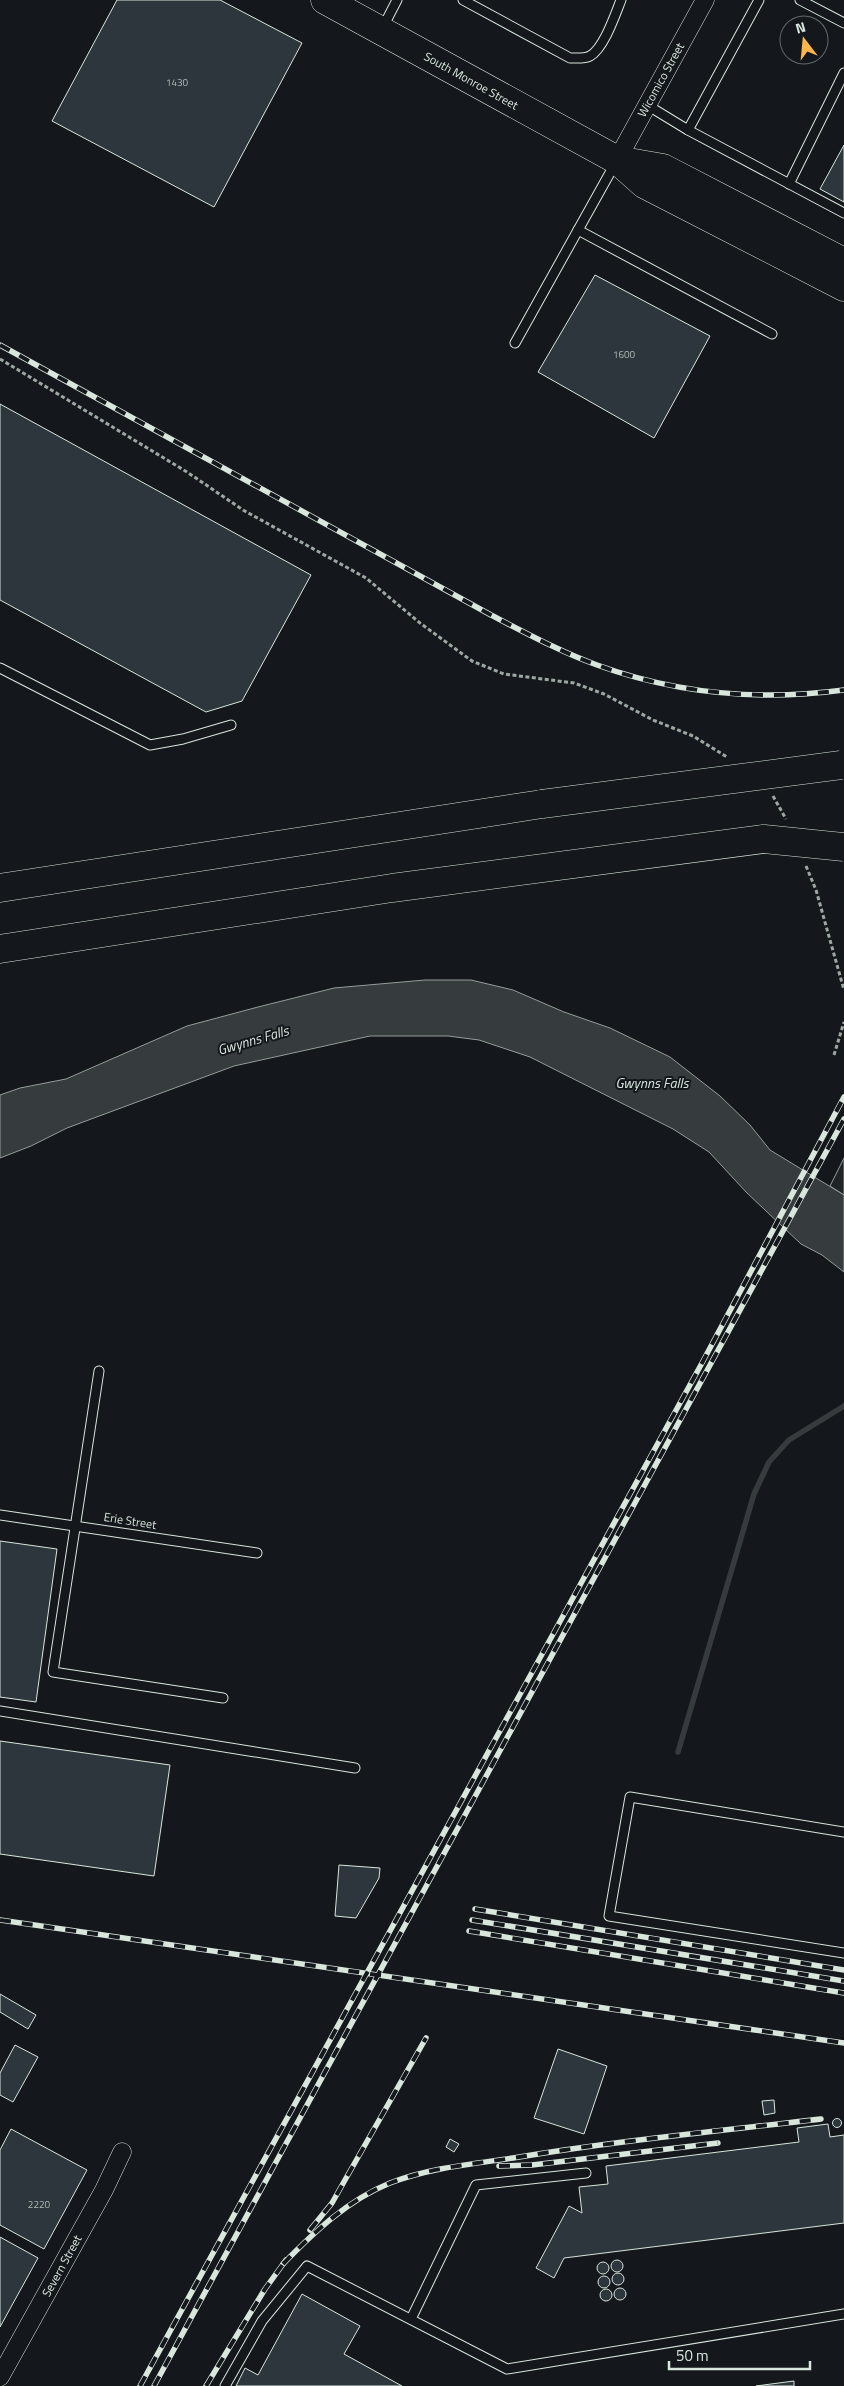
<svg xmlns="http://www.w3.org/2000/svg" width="844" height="2386" viewBox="0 0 844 2386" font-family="'Titillium Web',sans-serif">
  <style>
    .green { fill: #202428; stroke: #939e99 }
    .water { fill: #363b3e; stroke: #939e99 }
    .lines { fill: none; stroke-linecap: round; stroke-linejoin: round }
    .stream { stroke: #363b3e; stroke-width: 5.5 }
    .building { fill: #2c363c; stroke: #d8e6dc }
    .service-casing { stroke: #d8e6dc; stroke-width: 11 }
    .minor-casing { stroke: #d8e6dc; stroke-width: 19 }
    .primary-casing { stroke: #d8e6dc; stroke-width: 29 }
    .motorway-casing { stroke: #d8e6dc; stroke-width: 29 }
    .path { stroke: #9da8a2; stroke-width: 3; stroke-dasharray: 4 2.5; stroke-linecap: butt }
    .service { stroke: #14181c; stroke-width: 9 }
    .minor { stroke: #14181c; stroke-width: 18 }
    .primary { stroke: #14181c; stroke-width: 28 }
    .motorway { stroke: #14181c; stroke-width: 28 }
    .rail-casing { stroke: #d8e6dc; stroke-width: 5.5 }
    .rail { stroke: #14181c; stroke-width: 4; stroke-dasharray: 11; stroke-linecap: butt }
    .motorway-bridge-casing { stroke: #d8e6dc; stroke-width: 29; stroke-linecap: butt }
    .motorway-bridge { stroke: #14181c; stroke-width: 28 }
    .labels { text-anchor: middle; stroke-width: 4; stroke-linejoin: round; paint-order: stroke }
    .number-label { font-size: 10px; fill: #adbab4 }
    .street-label { font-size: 12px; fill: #d8e6dc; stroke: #14181c }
    .water-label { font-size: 14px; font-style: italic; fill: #d8e6dc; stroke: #14181c }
  </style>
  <rect width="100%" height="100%" fill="#14181c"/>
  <!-- green -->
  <path class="green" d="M844 1158V1195L830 1186Z"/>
  <!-- water -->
  <path class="water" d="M425 980H471L513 990 564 1012 610 1028 670 1057 720 1096 750 1125 770 1150 844 1195V1272L822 1255 801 1244 747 1193 709 1152 673 1129 530 1057 479 1040 448 1036H370L234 1066 67 1128 31 1146 0 1158V1095L20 1088 66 1079 187 1026 258 1007 334 988Z"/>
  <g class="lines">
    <!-- stream -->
    <path class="stream" d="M678 1752 754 1494 769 1462 789 1440 844 1406"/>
  </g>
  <!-- building -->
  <g class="building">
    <path d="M117 0H220L302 43 214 207 52 121Z"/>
    <path d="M844 145V202L820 189Z"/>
    <path d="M595 275 710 336 654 438 538 372Z"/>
    <path d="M0 404 311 575 242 701 206 712 0 600Z"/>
    <path d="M0 1541 57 1549 36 1702 0 1697Z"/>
    <path d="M0 1741 170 1765 154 1876 0 1854Z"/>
    <path d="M339 1865 380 1868 379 1878 356 1918 335 1916Z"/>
    <path d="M0 1994 36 2015 28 2029 0 2012Z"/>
    <path d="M15 2045 38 2057 13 2102 0 2095V2073Z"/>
    <path d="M558 2049 607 2066 584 2134 534 2118Z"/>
    <path d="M774 2100 775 2113 764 2115 762 2101Z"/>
    <circle cx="837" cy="2123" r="4.5"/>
    <path d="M828 2124 830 2137 844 2135V2223L564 2258 554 2278 536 2268 569 2206 582 2213 579 2187 608 2184 606 2166 799 2142 797 2128Z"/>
    <path d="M11 2129 87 2170 44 2249 0 2225V2150Z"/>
    <path d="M450 2139 459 2144 454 2152 446 2147Z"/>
    <path d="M0 2237 38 2258 0 2327Z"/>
    <circle cx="617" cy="2266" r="6"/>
    <circle cx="603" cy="2268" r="6"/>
    <circle cx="618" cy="2279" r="6"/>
    <circle cx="604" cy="2282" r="6"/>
    <circle cx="620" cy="2294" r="6"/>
    <circle cx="606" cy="2295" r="6"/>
    <path d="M302 2294 360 2326 344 2354 402 2386H236L245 2368 258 2375Z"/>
    <path d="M794 2381V2386H756Z"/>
  </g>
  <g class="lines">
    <defs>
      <g id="service">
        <path d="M463 0 570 58C576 58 584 59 590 56 604 48 615 15 621 0"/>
        <path d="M800 0 844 23"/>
        <path d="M382 29 397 0"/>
        <path d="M647 105 688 130 844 213"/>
        <path d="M688 130 759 0"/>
        <path d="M789 184 844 73"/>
        <path d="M578 230 772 334"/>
        <path d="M515 343 616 162"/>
        <path d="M0 668 150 745 183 739 231 725"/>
        <path d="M99 1371 53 1672 223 1698"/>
        <path d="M0 1515 257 1553"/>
        <path d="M0 1711 355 1768"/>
        <path d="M844 1832 630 1797 609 1916 844 1953"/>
        <path d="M411 2319 476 2185 586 2173"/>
        <path d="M225 2386 262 2321 307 2266 507 2369 844 2314"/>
      </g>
      <g id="minor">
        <path d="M617 160 705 0"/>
        <path d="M0 2377 104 2190 122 2152"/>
      </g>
      <g id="primary">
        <path d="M325 0 617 160 644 184 844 287"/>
        <path d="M617 160 663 168 844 262"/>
      </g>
      <g id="motorway">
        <path d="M0 888 542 804"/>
        <path d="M0 949 392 888 764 839"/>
      </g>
    </defs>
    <!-- service casing -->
    <use href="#service" class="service-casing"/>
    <!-- minor casing -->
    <use href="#minor" class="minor-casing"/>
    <!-- primary casing -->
    <use href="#primary" class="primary-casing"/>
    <!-- motorway casing -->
    <use href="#motorway" class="motorway-casing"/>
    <!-- path -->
    <g class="path">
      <path d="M0 359 187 472 243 510 366 578 420 623 472 661 504 674 574 683 604 694 653 720 693 736 727 757"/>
      <path d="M773 796 786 819"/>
      <path d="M806 866 816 890 844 990"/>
      <path d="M834 1055 844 1022"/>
    </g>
    <!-- service -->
    <use href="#service" class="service"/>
    <!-- minor -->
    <use href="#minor" class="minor"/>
    <!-- primary -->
    <use href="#primary" class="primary"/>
    <!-- motorway -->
    <use href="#motorway" class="motorway"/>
    <defs>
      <g id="rail">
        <path d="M0 345 491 615C526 633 561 652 597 665 677 694 761 701 844 690"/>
        <path d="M475 1909 844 1970"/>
        <path d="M0 1920 844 2043"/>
        <path d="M472 1920 844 1981"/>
        <path d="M469 1931 844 1993"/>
        <path d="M499 2166 532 2165 718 2143"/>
        <path d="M310 2230 332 2203 345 2180 426 2038"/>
        <path d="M283 2264C314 2232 348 2200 390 2183 429 2168 472 2164 513 2158 615 2141 718 2131 821 2119"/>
        <path d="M140 2386 702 1363 844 1097"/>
        <path d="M154 2386 844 1119"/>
        <path d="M206 2386 265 2289 286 2260"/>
      </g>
    </defs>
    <!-- rail casing -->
    <use href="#rail" class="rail-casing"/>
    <!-- rail -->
    <use href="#rail" class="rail"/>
    <defs>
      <g id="motorway-bridge">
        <path d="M542 804 841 765"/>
        <path d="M764 839 844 847"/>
      </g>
    </defs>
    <!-- motorway-bridge casing -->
    <use href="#motorway-bridge" class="motorway-bridge-casing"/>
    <!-- motorway-bridge -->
    <use href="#motorway-bridge" class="motorway-bridge"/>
  </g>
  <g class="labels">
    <!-- number labels -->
    <g class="number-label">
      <text x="177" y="86">1430</text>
      <text x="624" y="358">1600</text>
      <text x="39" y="2208">2220</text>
    </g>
    <!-- street labels -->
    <g class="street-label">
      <text transform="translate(661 80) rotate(-61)" y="4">Wicomico Street</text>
      <text transform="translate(471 81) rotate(29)" y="4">South Monroe Street</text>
      <text transform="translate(130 1521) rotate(9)" y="4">Erie Street</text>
      <text transform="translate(62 2266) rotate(-61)" y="4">Severn Street</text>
    </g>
    <!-- water labels -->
    <g class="water-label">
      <text transform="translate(253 1040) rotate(-16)" y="5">Gwynns Falls</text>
      <text x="652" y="1088">Gwynns Falls</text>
    </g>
  </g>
  <!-- north arrow -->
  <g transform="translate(804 40) rotate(344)"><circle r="24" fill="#14181c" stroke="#626a69"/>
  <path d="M0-4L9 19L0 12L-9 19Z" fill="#ffb74d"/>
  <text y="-8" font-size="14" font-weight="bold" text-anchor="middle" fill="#d8e6dc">N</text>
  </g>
  <!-- scale -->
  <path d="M669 2361v8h141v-8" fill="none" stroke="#d8e6dc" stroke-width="2.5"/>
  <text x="676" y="2361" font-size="15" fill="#d8e6dc" stroke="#14181c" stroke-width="4" paint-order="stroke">50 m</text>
</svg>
